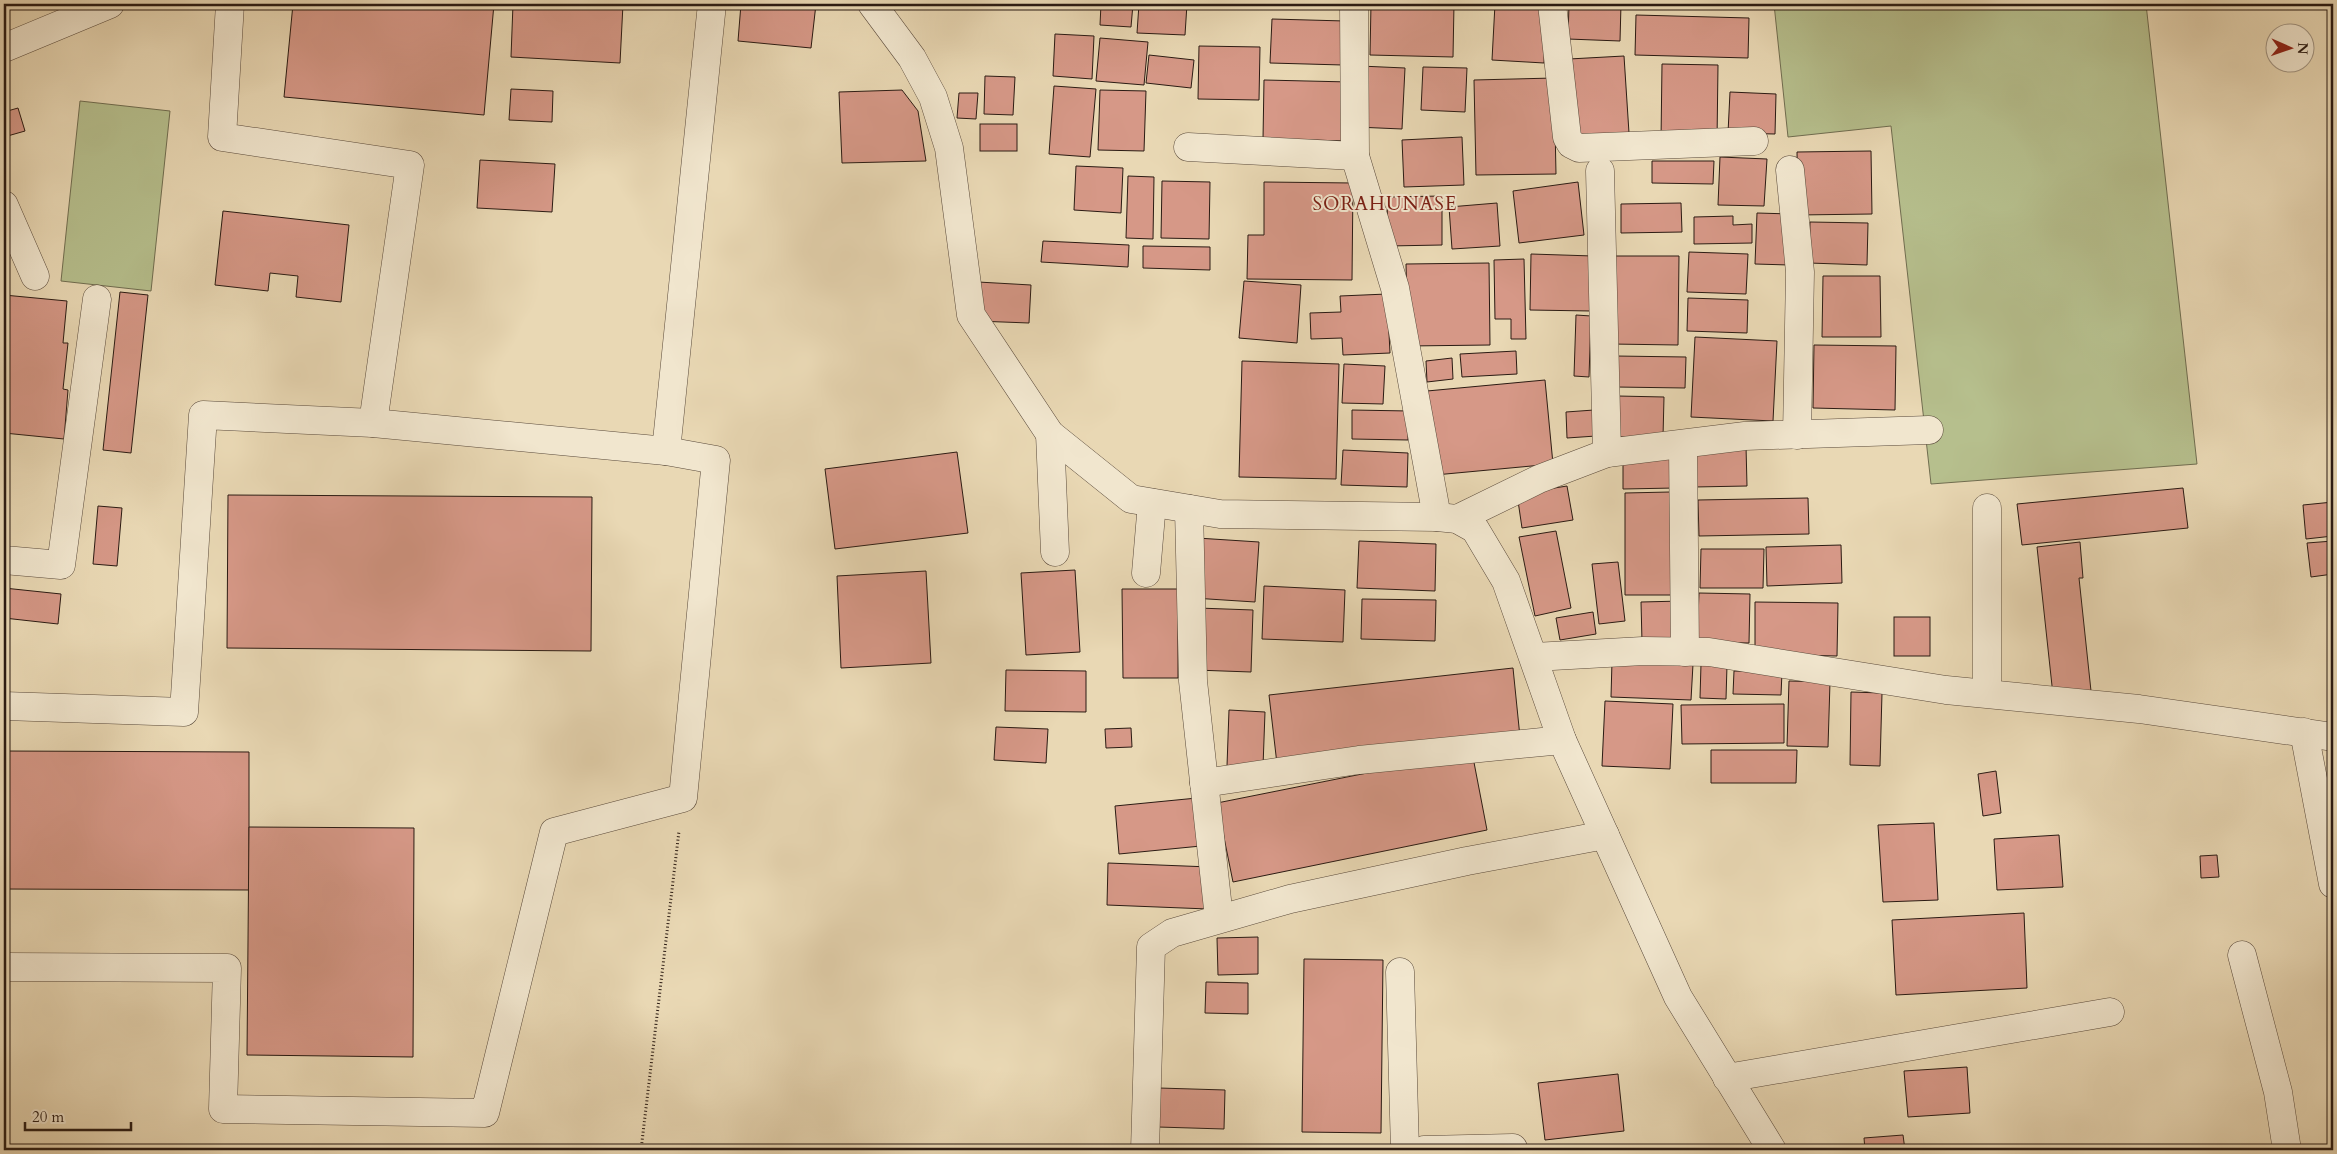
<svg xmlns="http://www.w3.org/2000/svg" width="2337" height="1154" viewBox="0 0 2337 1154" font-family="Cardo,serif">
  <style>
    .green { fill: #b6bf8d; stroke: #706d50 }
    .building { fill: #d69887; stroke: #2b1b13 }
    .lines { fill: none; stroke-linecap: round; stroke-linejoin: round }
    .minor-casing { stroke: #5a4a3b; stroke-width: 29 }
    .path { stroke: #2b1b13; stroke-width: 3; stroke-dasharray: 1 2.5; stroke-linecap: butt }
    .minor { stroke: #f1e6ce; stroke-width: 28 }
    .labels { text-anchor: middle; stroke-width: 4; stroke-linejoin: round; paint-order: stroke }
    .quarter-label { font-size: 19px; letter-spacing: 1px; fill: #7a1f14; stroke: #f1e6ce }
  </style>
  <rect width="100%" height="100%" fill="#e9d8b4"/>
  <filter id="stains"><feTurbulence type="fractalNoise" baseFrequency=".004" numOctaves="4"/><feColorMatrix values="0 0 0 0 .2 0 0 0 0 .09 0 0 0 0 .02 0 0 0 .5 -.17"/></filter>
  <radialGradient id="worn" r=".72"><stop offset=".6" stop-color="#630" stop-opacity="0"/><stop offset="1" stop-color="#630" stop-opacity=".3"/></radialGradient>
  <!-- green -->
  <g class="green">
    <path d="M1774 4H2146L2197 464 1931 484 1891 126 1788 137Z"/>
    <path d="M80 101 170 111 151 291 61 281Z"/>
  </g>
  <!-- building -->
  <g class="building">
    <path d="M293 4H494L484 115 284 97Z"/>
    <path d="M513 4H623L620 63 511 57Z"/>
    <path d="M741 4H816L811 48 738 41Z"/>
    <path d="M1064 4H1097V9L1064 7Z"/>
    <path d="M1101 4H1133L1131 27 1100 25Z"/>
    <path d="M1139 4H1187L1185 35 1137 33Z"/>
    <path d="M1371 4H1454L1453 57 1370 55Z"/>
    <path d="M1495 4H1547L1544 63 1492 60Z"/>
    <path d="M1569 4H1621L1620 41 1568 39Z"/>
    <path d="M1636 15 1749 18 1748 58 1635 55Z"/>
    <path d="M1272 19 1345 21 1343 65 1270 63Z"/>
    <path d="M1055 34 1094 36 1092 79 1053 76Z"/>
    <path d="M1100 38 1148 42 1144 85 1096 81Z"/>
    <path d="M1199 46 1260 47 1259 100 1198 99Z"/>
    <path d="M1149 55 1194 60 1191 88 1146 83Z"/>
    <path d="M1624 56 1629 133 1573 137 1569 59Z"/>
    <path d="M1662 64 1718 65 1717 141 1661 140Z"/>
    <path d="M1360 66 1405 68 1402 129 1356 127Z"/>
    <path d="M1423 67 1467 68 1465 112 1421 110Z"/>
    <path d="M985 76 1015 77 1013 115 984 114Z"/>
    <path d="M1554 78 1556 174 1476 175 1474 80Z"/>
    <path d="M1264 80 1350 82 1349 141 1263 139Z"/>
    <path d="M1054 86 1096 89 1090 157 1049 154Z"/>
    <path d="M511 89 553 91 552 122 509 120Z"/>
    <path d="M902 90 918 111 926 161 842 163 839 92Z"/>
    <path d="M1100 90 1146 91 1144 151 1098 150Z"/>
    <path d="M1730 92 1776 94 1775 134 1728 133Z"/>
    <path d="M959 93H978L976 119 957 118Z"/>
    <path d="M18 108 25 131 4 137V112Z"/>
    <rect x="980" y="124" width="37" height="27"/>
    <path d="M1462 137 1464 185 1404 187 1402 140Z"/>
    <path d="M1871 151 1872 214 1798 215 1797 152Z"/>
    <path d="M1720 157 1767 159 1764 206 1718 205Z"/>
    <path d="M480 160 555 164 552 212 477 208Z"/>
    <path d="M1652 161H1714L1713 184 1652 183Z"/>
    <path d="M1076 166 1123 168 1121 213 1074 210Z"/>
    <path d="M1128 176 1154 177 1153 239 1126 238Z"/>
    <path d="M1162 181 1210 182 1209 239 1161 238Z"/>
    <path d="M1264 182 1353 183 1352 280 1247 279 1248 235H1264Z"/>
    <path d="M1578 182 1584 235 1519 243 1513 191Z"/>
    <path d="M1442 196V245L1388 246 1387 197Z"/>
    <path d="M1497 203 1500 246 1452 249 1449 207Z"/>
    <path d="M1681 203 1682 232 1621 233V204Z"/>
    <path d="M223 211 349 225 341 302 296 297 298 276 270 273 268 291 215 285Z"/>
    <path d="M1757 213 1791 214 1789 265 1755 264Z"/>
    <path d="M1733 216V225L1752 224V243L1694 244V217Z"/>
    <path d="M1810 222 1868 223 1867 265 1809 263Z"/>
    <path d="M1043 241 1129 245 1128 267 1041 262Z"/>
    <path d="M1143 246 1210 247V270L1143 268Z"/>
    <path d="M1689 252 1748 254 1746 294 1687 292Z"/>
    <path d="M1531 254 1593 256 1591 311 1530 310Z"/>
    <path d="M1610 256H1679L1678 345 1611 344Z"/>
    <path d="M1524 259 1526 339H1511V319H1495L1494 260Z"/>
    <path d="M1489 263 1490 345 1408 346 1406 264Z"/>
    <path d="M1823 276H1880L1881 337H1822Z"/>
    <path d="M1244 281 1301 285 1297 343 1239 338Z"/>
    <path d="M978 282 1031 285 1029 323 976 321Z"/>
    <path d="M120 292 148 295 131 453 103 450Z"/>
    <path d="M1387 294 1390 353 1343 355 1342 338 1311 339 1310 313 1341 312 1340 296Z"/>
    <path d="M4 295 67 301 63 343H68L63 389 68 390 64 439 4 433Z"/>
    <path d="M1688 298 1748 300 1747 333 1687 331Z"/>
    <path d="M1576 315 1591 316 1589 377 1574 376Z"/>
    <path d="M1695 337 1777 341 1773 421 1691 417Z"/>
    <path d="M1814 345 1896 346 1895 410 1813 408Z"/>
    <path d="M1516 351 1517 374 1462 377 1460 354Z"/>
    <path d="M1616 356 1686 357 1685 388 1616 387Z"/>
    <path d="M1452 358 1453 379 1427 382 1426 361Z"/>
    <path d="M1242 361 1339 364 1336 479 1239 477Z"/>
    <path d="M1344 364 1385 366 1383 404 1342 403Z"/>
    <path d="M1545 380 1553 464 1435 475 1427 391Z"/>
    <path d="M1618 396 1664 397 1663 437H1617Z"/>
    <path d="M1352 410 1409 411 1408 440 1352 439Z"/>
    <path d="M1594 410 1596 436 1567 438 1566 412Z"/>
    <path d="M1693 446H1746L1747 486 1694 487Z"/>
    <path d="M1343 450 1408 453 1407 487 1341 485Z"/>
    <path d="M957 452 968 533 835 549 825 469Z"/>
    <path d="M1623 455H1675V488L1623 489Z"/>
    <path d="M1567 486 1573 520 1522 528 1517 494Z"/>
    <path d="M2183 488 2188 528 2022 545 2017 504Z"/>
    <path d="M1670 492 1671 595H1625V493Z"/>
    <path d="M228 495 592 497 591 651 227 648Z"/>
    <path d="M1808 498 1809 534 1699 536 1698 500Z"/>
    <path d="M2333 502V536L2306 539 2303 505Z"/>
    <path d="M98 506 122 508 117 566 93 564Z"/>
    <path d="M1556 531 1571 608 1535 616 1519 537Z"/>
    <path d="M1197 538 1259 542 1255 602 1193 598Z"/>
    <path d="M1359 541 1436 544 1435 591 1357 588Z"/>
    <path d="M2333 541V574L2311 577 2307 543Z"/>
    <path d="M2080 542 2083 578H2079L2091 691 2053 695 2037 547Z"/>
    <path d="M1841 545 1842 583 1767 586 1766 547Z"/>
    <path d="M1701 549H1764L1763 588H1700Z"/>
    <path d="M1618 562 1625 621 1599 624 1592 564Z"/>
    <path d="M1075 570 1080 652 1026 655 1021 573Z"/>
    <path d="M926 571 931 663 841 668 837 576Z"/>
    <path d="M1264 586 1345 590 1343 642 1262 639Z"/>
    <path d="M4 588 61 594 58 624 4 618Z"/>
    <path d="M1122 589H1178V678H1123Z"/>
    <path d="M1699 593 1750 594 1749 643 1697 642Z"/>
    <path d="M1362 599 1436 600 1435 641 1361 639Z"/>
    <path d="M1682 601V642H1642L1641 602Z"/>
    <path d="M1755 602 1838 603 1837 656 1755 654Z"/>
    <path d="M1198 608 1253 610 1251 672 1195 670Z"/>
    <path d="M1593 612 1596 634 1560 640 1556 618Z"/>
    <rect x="1894" y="617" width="36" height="39"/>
    <path d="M1612 661 1693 664 1691 700 1611 697Z"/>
    <path d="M1701 664 1727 665 1726 699 1700 698Z"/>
    <path d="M1513 668 1520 737 1277 764 1269 695Z"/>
    <path d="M1006 670 1086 671V712L1005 711Z"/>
    <path d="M1734 671 1782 672 1781 695 1733 694Z"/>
    <path d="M1789 681 1830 682 1828 747 1787 746Z"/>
    <path d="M1851 692 1882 693 1880 766 1850 765Z"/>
    <path d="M1605 701 1673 704 1670 769 1602 766Z"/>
    <path d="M1784 704V743L1682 744 1681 705Z"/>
    <path d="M1229 710 1265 712 1263 767 1227 766Z"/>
    <path d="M996 727 1048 729 1046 763 994 760Z"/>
    <path d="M1131 728 1132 747 1106 748 1105 729Z"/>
    <path d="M1711 750H1797L1796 783H1711Z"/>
    <path d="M4 751 249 752V890L4 889Z"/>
    <path d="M1472 752 1487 830 1233 882 1217 803Z"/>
    <path d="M1996 771 2001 813 1983 816 1978 774Z"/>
    <path d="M1197 798 1201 846 1119 854 1115 806Z"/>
    <path d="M1934 823 1938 900 1883 902 1878 825Z"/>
    <path d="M249 827 414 828 413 1057 247 1055Z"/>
    <path d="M2059 835 2063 887 1997 890 1994 839Z"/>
    <path d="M2217 855 2219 877 2201 878 2200 856Z"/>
    <path d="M1108 863 1210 867 1208 909 1107 905Z"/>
    <path d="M2024 913 2027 988 1896 995 1892 920Z"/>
    <path d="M1258 937V974L1218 975 1217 938Z"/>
    <path d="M1304 959 1383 960 1381 1133 1302 1132Z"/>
    <path d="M1206 982 1248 983V1014L1205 1013Z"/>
    <path d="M1967 1067 1970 1113 1908 1117 1904 1071Z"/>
    <path d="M1618 1074 1624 1131 1545 1140 1538 1083Z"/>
    <path d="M1159 1088 1225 1090 1224 1129 1158 1127Z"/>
    <path d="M1903 1135 1905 1150H1865L1864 1138Z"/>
  </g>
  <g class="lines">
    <defs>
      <g id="minor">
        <path d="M230 4 222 137 410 165 373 423"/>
        <path d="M872 4 912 58 933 97 949 148 971 315 1050 434 1131 499 1220 514 1437 517 1457 519 1475 529 1506 581 1562 740 1678 997 1772 1150"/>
        <path d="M1354 4 1355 156 1395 288 1437 517"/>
        <path d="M1552 4 1567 137 1571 144 1579 148 1754 141"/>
        <path d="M4 48 110 4"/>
        <path d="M1188 147 1355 156"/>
        <path d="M1790 170 1800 272 1797 435"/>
        <path d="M1600 171 1607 453"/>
        <path d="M4 205 35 276"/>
        <path d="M1050 434 1055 552"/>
        <path d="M1683 445 1685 652"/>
        <path d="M666 451 712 4"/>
        <path d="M1987 508V692"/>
        <path d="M1189 509 1193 681 1219 918"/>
        <path d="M1457 519 1539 479 1607 453 1745 436 1929 430"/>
        <path d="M4 560 61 565 97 299"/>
        <path d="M1146 573 1152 503"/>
        <path d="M1534 657 1643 651 1709 652 1946 690 2139 709 2333 737"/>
        <path d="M4 706 184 712 203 415 373 423 666 451 716 460 683 798 554 832 485 1113 223 1109 227 968 4 967"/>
        <path d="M2304 732 2333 884"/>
        <path d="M1204 783 1359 760 1562 740"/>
        <path d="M2242 955 2278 1092 2287 1150"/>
        <path d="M1400 972 1405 1150"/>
        <path d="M1727 1078 2110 1012"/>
        <path d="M1145 1150 1151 947 1172 933 1290 899 1467 861 1605 835"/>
        <path d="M1424 1150 1513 1148V1150"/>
      </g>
    </defs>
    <!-- minor casing -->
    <use href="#minor" class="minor-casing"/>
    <!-- path -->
    <path class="path" d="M641 1150 679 831"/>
    <!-- minor -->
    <use href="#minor" class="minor"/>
  </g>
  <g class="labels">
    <!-- quarter labels -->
    <g class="quarter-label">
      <text x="1385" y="210">SORAHUNASE</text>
    </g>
  </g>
  <!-- margin -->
  <rect width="2337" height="1154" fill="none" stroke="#e9d8b4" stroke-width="20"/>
  <rect x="5" y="5" width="2327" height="1144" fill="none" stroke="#2b1b13" stroke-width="2.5"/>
  <rect x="10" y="10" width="2317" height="1134" fill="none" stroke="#2b1b13"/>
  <!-- north arrow -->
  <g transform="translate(2290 48) rotate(92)"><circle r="24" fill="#f1e6ce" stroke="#a29583"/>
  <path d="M0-4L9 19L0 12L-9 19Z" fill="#8f2418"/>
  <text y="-8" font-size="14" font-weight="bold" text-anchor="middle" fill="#2b1b13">N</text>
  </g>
  <!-- scale -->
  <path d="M25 1122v8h106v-8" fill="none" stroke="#2b1b13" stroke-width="2.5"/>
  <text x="32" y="1122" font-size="15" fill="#2b1b13" stroke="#f1e6ce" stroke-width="4" paint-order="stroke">20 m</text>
  <rect width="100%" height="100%" filter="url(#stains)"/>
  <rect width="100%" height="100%" fill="url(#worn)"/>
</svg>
